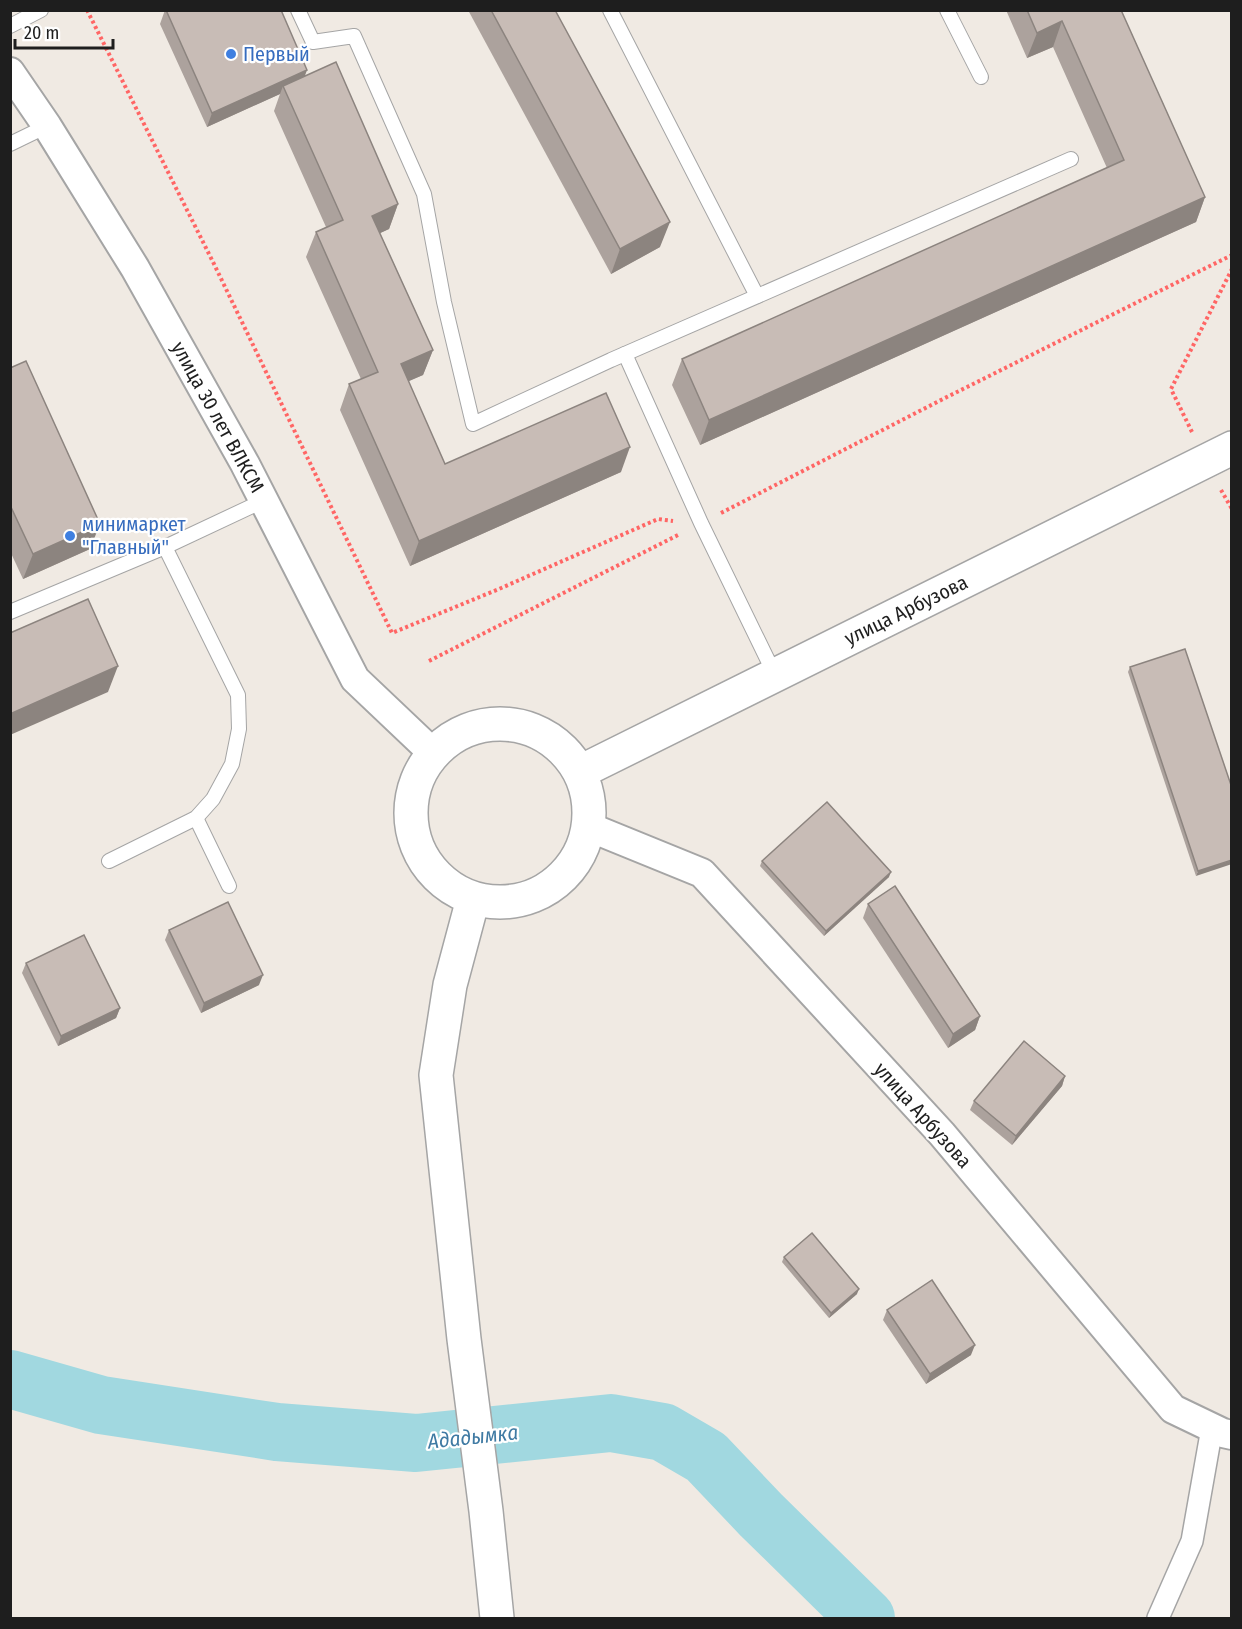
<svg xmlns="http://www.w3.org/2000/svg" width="1242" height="1629" viewBox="0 0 1242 1629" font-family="'Fira Sans Condensed',sans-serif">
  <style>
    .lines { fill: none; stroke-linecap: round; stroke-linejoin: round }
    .river { stroke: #a1d8e0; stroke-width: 58 }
    .service-casing { stroke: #a5a5a5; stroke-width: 16 }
    .pedestrian-casing { stroke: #a5a5a5; stroke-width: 24 }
    .minor-casing { stroke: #a5a5a5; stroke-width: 32 }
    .tertiary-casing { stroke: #a5a5a5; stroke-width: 36 }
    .path { stroke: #ff6665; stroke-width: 4; stroke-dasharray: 3 3; stroke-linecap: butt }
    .service { stroke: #fff; stroke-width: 14 }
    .pedestrian { stroke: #fff; stroke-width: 21 }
    .minor { stroke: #fff; stroke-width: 28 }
    .tertiary { stroke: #fff; stroke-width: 33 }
    .wall { fill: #aca29d }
    .shaded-wall { fill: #8c847f }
    .building { fill: #c8bcb6; stroke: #8c847f; stroke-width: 1.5 }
    .shop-dot { fill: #3f7fe0; stroke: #fff; stroke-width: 2 }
    .labels { text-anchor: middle; stroke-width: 4.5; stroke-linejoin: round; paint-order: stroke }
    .shop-label { font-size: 20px; fill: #366cbe; stroke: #fff; text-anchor: start }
    .street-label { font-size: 20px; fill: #1e1e1e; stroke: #fff }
    .water-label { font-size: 21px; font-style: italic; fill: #3f7aa3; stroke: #fff }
  </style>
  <rect width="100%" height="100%" fill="#f0eae3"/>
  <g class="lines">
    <!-- river -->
    <path class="river" d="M10 1379 101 1405 277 1432 416 1443 611 1423 663 1432 706 1457 761 1515 866 1618"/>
    <defs>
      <g id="service">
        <path d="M298 10 313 42 354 36 424 194 444 302 473 424 611 360 1071 159"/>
        <path d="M610 10 757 296"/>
        <path d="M947 10 981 77"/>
        <path d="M10 26 41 10"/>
        <path d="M10 144 47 126"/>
        <path d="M625 354 701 523 775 675"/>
        <path d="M10 612 165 547 263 501"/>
        <path d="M196 818 229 886"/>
        <path d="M109 861 196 818 213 799 232 764 239 729 238 695 165 547"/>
      </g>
      <path id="pedestrian" d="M1158 1618 1192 1541 1212 1428"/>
      <g id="minor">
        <path d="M10 72 47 126 135 268 245 464 355 679 433 753"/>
        <path d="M589 827 702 873 942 1134 1173 1409 1223 1433 1232 1435"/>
      </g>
      <g id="tertiary">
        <circle cx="500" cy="813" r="89"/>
        <path d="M580 772 1232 448"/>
        <path d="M473 899 450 985 436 1075 464 1339 486 1511 497 1618"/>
      </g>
    </defs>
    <!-- service casing -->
    <use href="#service" class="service-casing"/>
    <!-- pedestrian casing -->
    <use href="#pedestrian" class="pedestrian-casing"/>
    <!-- minor casing -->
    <use href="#minor" class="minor-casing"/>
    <!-- tertiary casing -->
    <use href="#tertiary" class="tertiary-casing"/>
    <!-- path -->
    <g class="path">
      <path d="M87 10 213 262 392 633 499 589 658 519 673 521"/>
      <path d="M1192 432 1171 389 1232 269"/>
      <path d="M1221 490 1232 509"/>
      <path d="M721 513 943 399 1232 255"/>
      <path d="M429 661 680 534"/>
    </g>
    <!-- service -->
    <use href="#service" class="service"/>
    <!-- pedestrian -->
    <use href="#pedestrian" class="pedestrian"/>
    <!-- minor -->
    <use href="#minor" class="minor"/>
    <!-- tertiary -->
    <use href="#tertiary" class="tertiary"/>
  </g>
  <!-- wall -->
  <g class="wall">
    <path d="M165 10H281L305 76 398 204 389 229 380 233 433 350 423 375 408 381 445 464 621 472 410 566 340 410 349 384 361 379 306 257 316 232 326 227 274 111 280 94 207 127 160 24Z"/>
    <path d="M468 10H555L660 247 611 274Z"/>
    <path d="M1006 10H1121L1205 197 1196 222 700 445 672 385 682 359 1107 168 1053 47 1027 58Z"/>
    <path d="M10 368 90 549 23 579 10 551Z"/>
    <path d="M1130 667 1232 788 1196 876 1128 672Z"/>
    <path d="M762 861 889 877 824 936 760 866Z"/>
    <path d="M868 904 980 1016 975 1030 948 1048 863 918Z"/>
    <path d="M169 930 259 985 201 1013 165 940Z"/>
    <path d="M26 963 120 1008 116 1018 58 1046 22 973Z"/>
    <path d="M1065 1076 1062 1086 1012 1145 970 1110 974 1101Z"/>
    <path d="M784 1257 857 1294 829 1318 782 1262Z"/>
    <path d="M887 1310 971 1355 926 1384 883 1320Z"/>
  </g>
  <!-- shaded-wall -->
  <g class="shaded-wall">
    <path d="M1062 21 1053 47 1027 58 1037 33Z"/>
    <path d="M307 70 302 84 283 86 280 94 207 127 212 113Z"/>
    <path d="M1205 197 1196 222 700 445 709 420Z"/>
    <path d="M398 204 389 229 363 241 372 216Z"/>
    <path d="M670 222 660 247 611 274 620 249Z"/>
    <path d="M433 350 423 375 391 389 401 364Z"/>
    <path d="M630 447 621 472 410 566 419 541Z"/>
    <path d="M100 524 90 549 23 579 33 554Z"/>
    <path d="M118 666 108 692 10 735V714Z"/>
    <path d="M1232 860V864L1196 876 1198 871Z"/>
    <path d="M891 872 889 877 824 936 826 931Z"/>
    <path d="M263 975 259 985 201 1013 204 1003Z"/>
    <path d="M120 1008 116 1018 58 1046 61 1036Z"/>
    <path d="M980 1016 975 1030 948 1048 953 1034Z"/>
    <path d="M1065 1076 1062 1086 1012 1145 1016 1136Z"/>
    <path d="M859 1289 857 1294 829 1318 831 1313Z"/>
    <path d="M975 1345 971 1355 926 1384 930 1374Z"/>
  </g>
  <!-- building -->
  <g class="building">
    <path d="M166 10H281L307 70 212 113Z"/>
    <path d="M491 10H555L670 222 620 249Z"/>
    <path d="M1027 10H1121L1205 197 709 420 682 359 1124 160 1062 21 1037 33Z"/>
    <path d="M336 62 398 204 372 216 433 350 401 364 445 464 606 393 630 447 419 541 349 384 378 372 316 232 343 220 283 86Z"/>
    <path d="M26 361 100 524 33 554 10 505V368Z"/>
    <path d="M88 599 118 666 10 714V633Z"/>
    <path d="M1185 649 1232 788V860L1198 871 1130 667Z"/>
    <path d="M827 802 891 872 826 931 762 861Z"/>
    <path d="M895 886 980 1016 953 1034 868 904Z"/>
    <path d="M228 902 263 975 204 1003 169 930Z"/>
    <path d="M84 935 120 1008 61 1036 26 963Z"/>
    <path d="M1024 1041 1065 1076 1016 1136 974 1101Z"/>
    <path d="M812 1233 859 1289 831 1313 784 1257Z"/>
    <path d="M932 1280 975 1345 930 1374 887 1310Z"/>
  </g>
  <!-- markers -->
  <g class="shop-dot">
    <circle cx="231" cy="54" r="6"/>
    <circle cx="70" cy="536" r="6"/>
  </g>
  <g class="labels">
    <!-- shop labels -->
    <g class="shop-label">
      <text x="243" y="61">Первый</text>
      <text x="82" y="531">минимаркет<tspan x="82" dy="23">"Главный"</tspan></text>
    </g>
    <!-- street labels -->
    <g class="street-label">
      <text transform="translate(218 417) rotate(61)" y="7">улица 30 лет ВЛКСМ</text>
      <text transform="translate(906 610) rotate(-26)" y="7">улица Арбузова</text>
      <text transform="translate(923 1115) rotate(48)" y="7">улица Арбузова</text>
    </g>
    <!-- water labels -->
    <g class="water-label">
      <text transform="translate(473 1437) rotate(-6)" y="7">Ададымка</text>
    </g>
  </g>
  <!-- border -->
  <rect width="1242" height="1629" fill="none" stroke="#1e1e1e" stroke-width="24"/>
  <!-- scale -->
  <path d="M15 39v9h98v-9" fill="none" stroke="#1e1e1e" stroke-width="3"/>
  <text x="24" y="39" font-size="18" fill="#1e1e1e" stroke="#ffffff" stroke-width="4.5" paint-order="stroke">20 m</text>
</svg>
